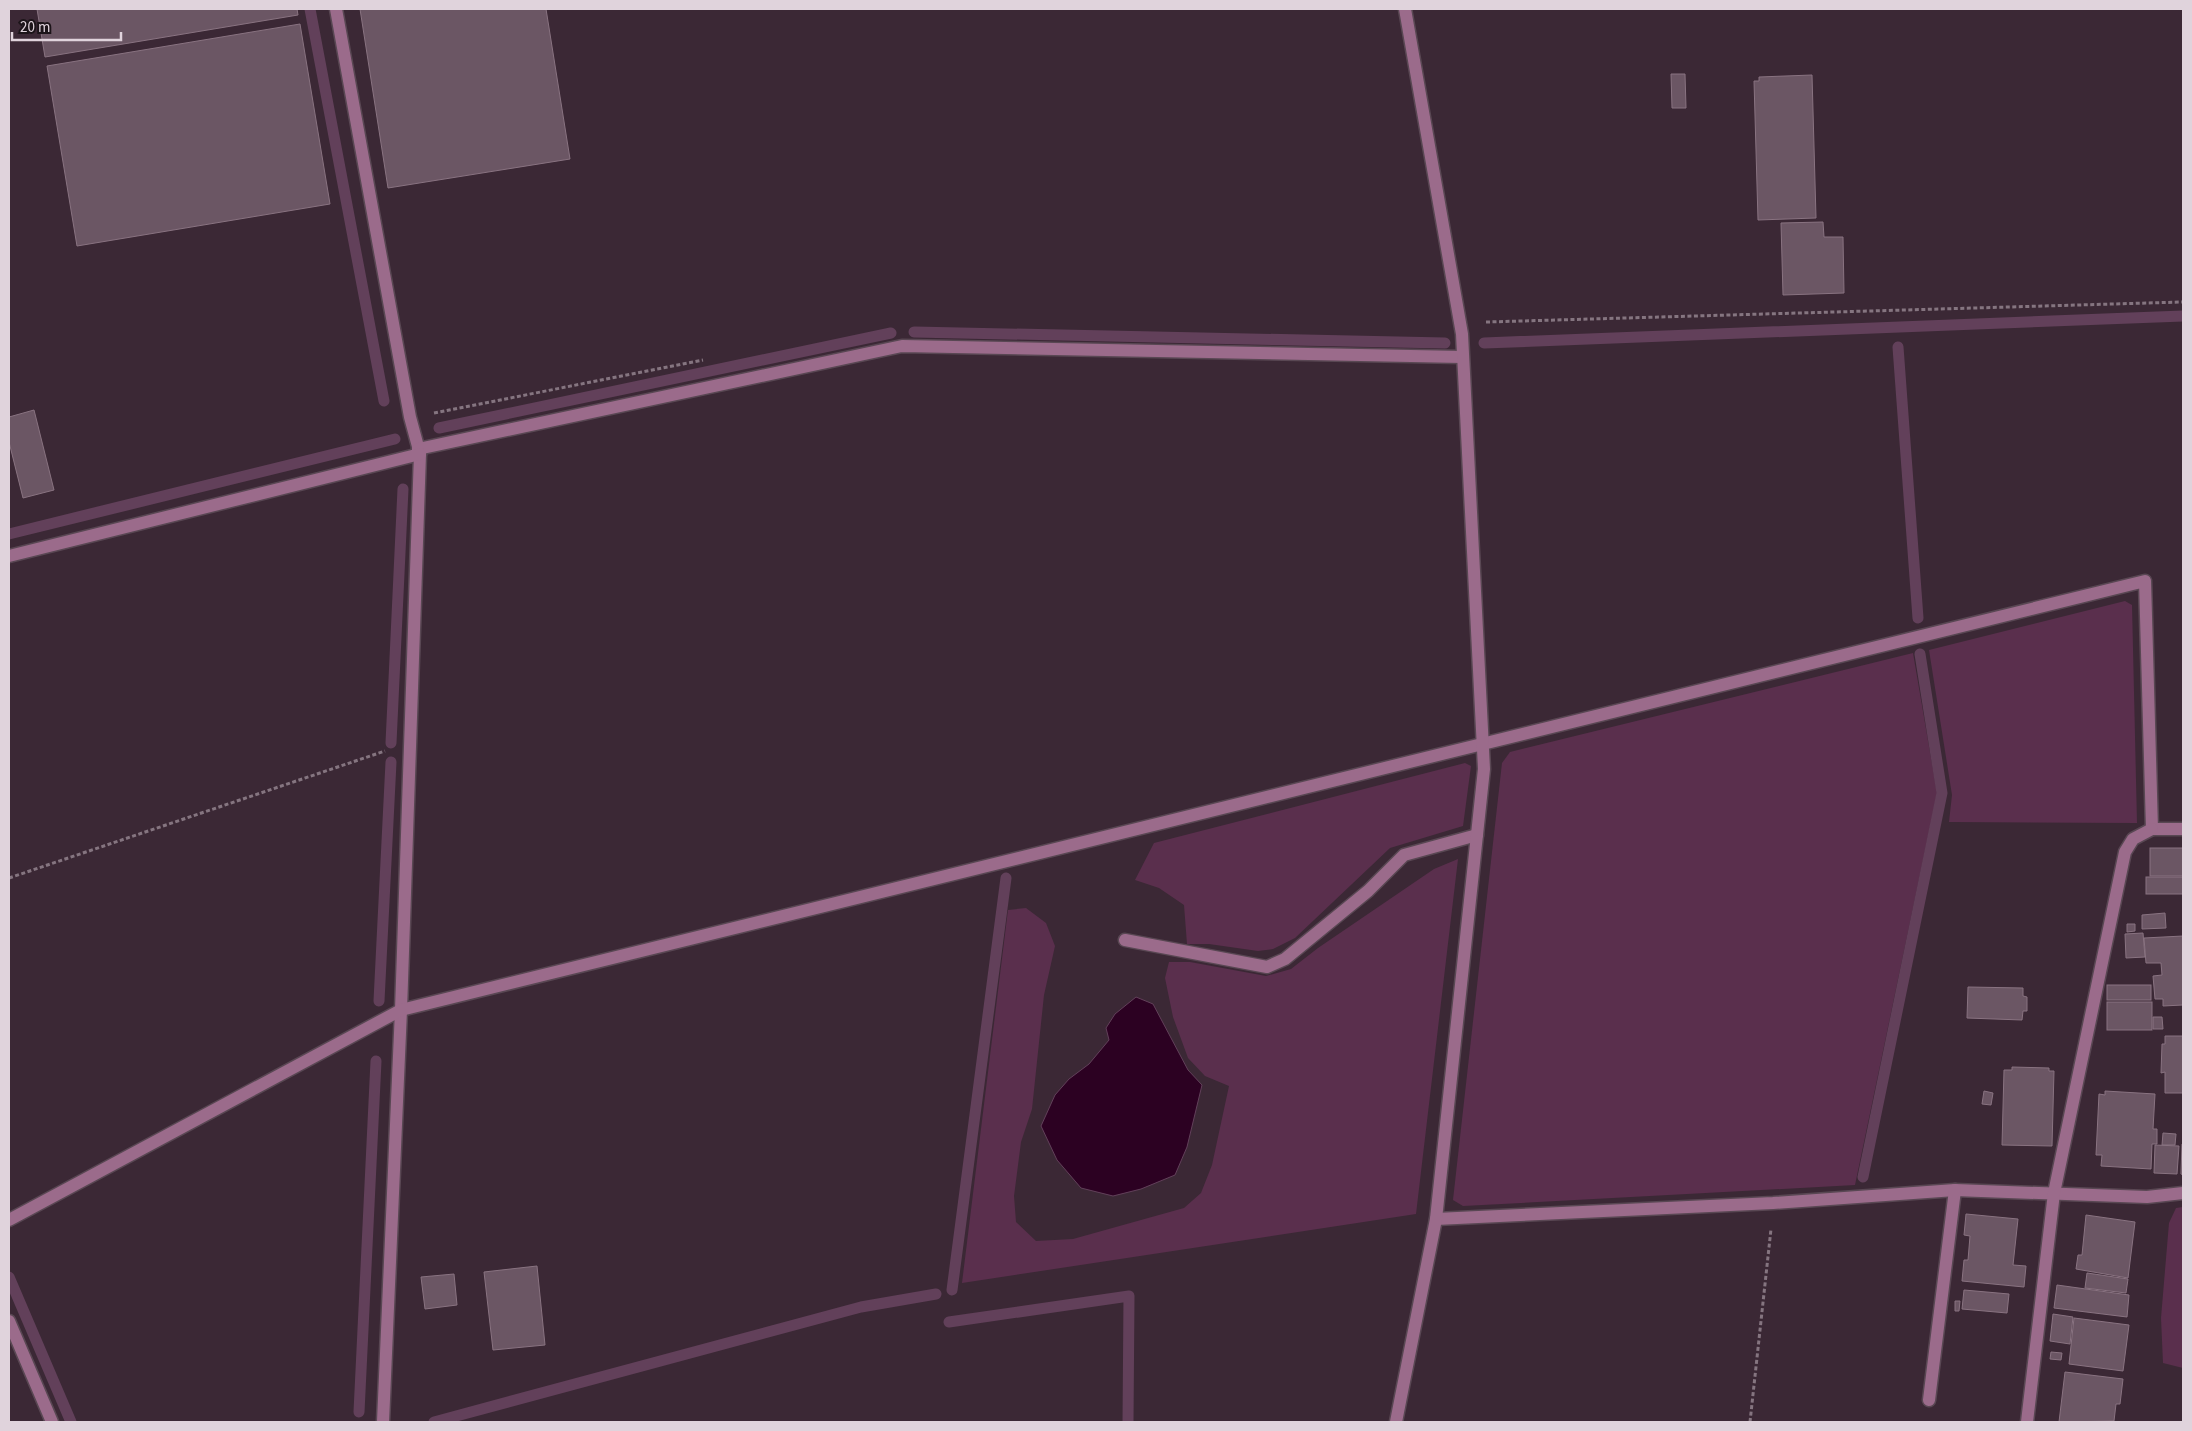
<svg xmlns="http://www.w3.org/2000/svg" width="2192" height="1431" viewBox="0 0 2192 1431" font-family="'Source Sans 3',sans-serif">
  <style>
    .green { fill: #5a2f4d }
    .water { fill: #2c0122; stroke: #62405a }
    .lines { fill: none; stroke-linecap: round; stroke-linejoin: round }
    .stream { stroke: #62405a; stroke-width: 11 }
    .building { fill: #6b5664; stroke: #897381 }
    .minor-casing { stroke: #594753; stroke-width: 15 }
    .path { stroke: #857580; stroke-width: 3; stroke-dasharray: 4 2.5; stroke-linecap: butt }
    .minor { stroke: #9b6b8b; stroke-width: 12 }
  </style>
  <rect width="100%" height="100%" fill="#3b2835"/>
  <!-- green -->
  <g class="green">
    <path d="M2125 601 2132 605 2137 823 1949 822 1952 795 1929 650Z"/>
    <path d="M1913 653 1937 793 1855 1185 1463 1206 1453 1200 1502 763 1510 752Z"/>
    <path d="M1465 763 1471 766 1463 826 1390 848 1295 938 1273 949 1258 951 1209 944H1187L1184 905 1159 888 1135 880 1154 843Z"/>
    <path d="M1458 859 1416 1214 962 1283 1008 910 1026 908 1046 923 1055 946 1044 995 1032 1109 1021 1142 1014 1196 1016 1222 1036 1241 1073 1239 1184 1208 1201 1193 1212 1165 1229 1086 1205 1076 1188 1058 1173 1017 1165 978 1169 962H1190L1266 976 1291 969 1318 948 1434 869Z"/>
    <path d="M2183 1207V1368L2163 1363 2161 1318 2169 1223 2176 1208Z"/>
  </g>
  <!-- water -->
  <path class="water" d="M1136 997 1153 1004 1188 1070 1202 1085 1187 1147 1175 1175 1141 1189 1113 1196 1081 1188 1057 1160 1041 1126 1055 1095 1069 1079 1089 1064 1109 1040 1106 1028 1115 1014Z"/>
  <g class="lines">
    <!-- stream -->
    <g class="stream">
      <path d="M310 9 384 401"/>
      <path d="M914 332 1445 343"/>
      <path d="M1484 343 2183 316"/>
      <path d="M1898 347 1918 618"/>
      <path d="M439 428 891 333"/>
      <path d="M9 534 395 439"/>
      <path d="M391 743 403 489"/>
      <path d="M379 1001 391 762"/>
      <path d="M1863 1177 1942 793 1920 654"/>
      <path d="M9 1277 71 1422"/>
      <path d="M952 1290 1006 878"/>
      <path d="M949 1322 1129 1296 1128 1422"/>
      <path d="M359 1412 376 1061"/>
      <path d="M434 1422 861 1307 936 1294"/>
    </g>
  </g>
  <!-- building -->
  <g class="building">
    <path d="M37 9H297L298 15 45 57Z"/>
    <path d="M360 9H546L570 159 388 188Z"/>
    <path d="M300 24 330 204 77 246 47 66Z"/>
    <path d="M1671 74H1685L1686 108H1672Z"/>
    <path d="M1812 75 1816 218 1758 220 1754 81H1759V77Z"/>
    <path d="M1823 222 1824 237H1843L1844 293 1783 295 1781 223Z"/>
    <path d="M34 410 54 490 23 498 9 442V417Z"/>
    <rect x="2150" y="848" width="33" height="28"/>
    <rect x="2146" y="877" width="37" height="17"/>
    <path d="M2165 913 2166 928 2142 929V915Z"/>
    <path d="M2127 924H2135V931L2127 932Z"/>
    <path d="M2143 933 2145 957 2126 958 2125 934Z"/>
    <path d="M2183 936V1005L2163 1006V999H2155L2153 976 2162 975 2161 963H2146L2144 938Z"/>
    <rect x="2107" y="985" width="44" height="15"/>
    <path d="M1968 987 2023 988V996L2027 997V1011H2023L2022 1020 1967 1018Z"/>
    <rect x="2107" y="1002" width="45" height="28"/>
    <path d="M2153 1017H2162L2163 1029H2153Z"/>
    <path d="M2165 1036H2183V1093H2165V1072L2161 1073 2162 1044H2165Z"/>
    <path d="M2012 1067 2049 1068V1071H2054L2052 1146 2002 1145 2004 1070H2012Z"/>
    <path d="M1984 1091 1993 1093 1991 1105 1982 1104Z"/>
    <path d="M2105 1091 2155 1094 2153 1129H2157V1144H2152L2151 1169 2101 1166 2102 1155H2096L2099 1094 2105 1095Z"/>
    <path d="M2163 1133 2176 1134 2175 1145H2162Z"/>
    <path d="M2182 1144H2183V1175L2181 1174Z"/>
    <path d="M2155 1145 2179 1146 2177 1174 2154 1173Z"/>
    <path d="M1966 1214 2018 1219 2013 1265 2026 1266 2024 1287 1962 1281 1964 1260H1968L1970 1236 1964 1235Z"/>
    <path d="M2086 1215 2135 1222 2128 1278 2076 1269 2078 1255H2082Z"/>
    <path d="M537 1266 545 1345 493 1350 484 1272Z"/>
    <path d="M2087 1273 2128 1279 2126 1293 2085 1288Z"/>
    <path d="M454 1274 457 1305 425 1309 421 1277Z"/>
    <path d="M2057 1285 2129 1295 2127 1317 2054 1308Z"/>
    <path d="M1964 1290 2009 1294 2007 1313 1962 1309Z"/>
    <path d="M1955 1301H1960L1959 1311H1955Z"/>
    <path d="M2053 1314 2073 1317 2070 1344 2050 1341Z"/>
    <path d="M2074 1318 2129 1325 2123 1371 2069 1364Z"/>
    <path d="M2051 1352 2062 1353 2061 1360 2050 1359Z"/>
    <path d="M2065 1372 2123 1379 2120 1404H2116L2114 1421 2059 1422Z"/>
  </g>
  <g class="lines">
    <defs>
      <g id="minor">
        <path d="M336 9 410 417 420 454 401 1010 383 1422"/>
        <path d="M418 449 902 346 1462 357"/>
        <path d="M9 556 420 454"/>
        <path d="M1125 940 1267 967 1285 959 1368 891 1404 855 1477 835"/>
        <path d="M1436 1219 1773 1203 1955 1190 2147 1197 2183 1193"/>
        <path d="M9 1220 401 1010 2145 581 2152 829H2183"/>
        <path d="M9 1321 52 1422"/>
        <path d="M1929 1400 1955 1190"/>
        <path d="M1396 1422 1436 1219 1484 769 1462 334 1405 9"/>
        <path d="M2027 1422 2054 1193 2125 852 2133 839 2152 829"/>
      </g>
    </defs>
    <!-- minor casing -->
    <use href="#minor" class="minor-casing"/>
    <!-- path -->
    <g class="path">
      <path d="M1486 322 2183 302"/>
      <path d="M434 413 703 360"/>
      <path d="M9 878 385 751"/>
      <path d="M1750 1422 1771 1229"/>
    </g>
    <!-- minor -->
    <use href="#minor" class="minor"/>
  </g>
  <!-- border -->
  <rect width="2192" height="1431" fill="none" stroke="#e0d3dc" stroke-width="20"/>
  <!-- scale -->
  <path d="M12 32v8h109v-8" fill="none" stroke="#e0d3dc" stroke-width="2.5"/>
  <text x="20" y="32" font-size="15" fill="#e0d3dc" stroke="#1c1419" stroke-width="4" paint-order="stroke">20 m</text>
</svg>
